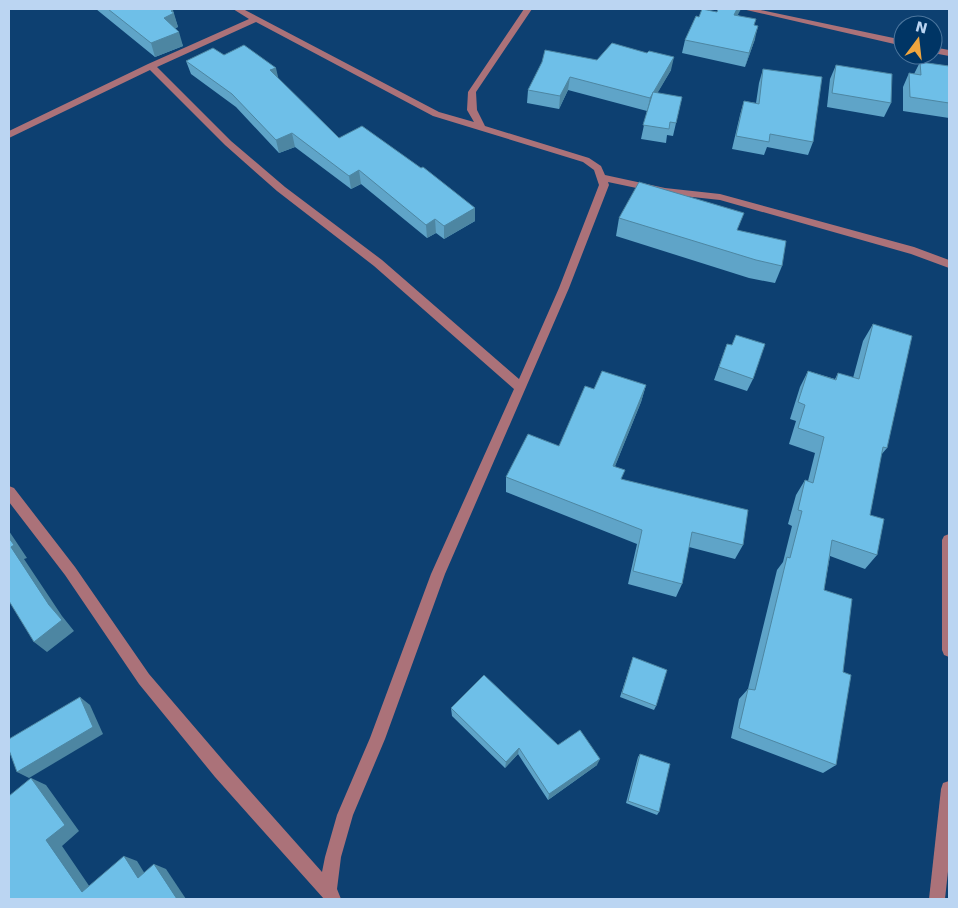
<svg xmlns="http://www.w3.org/2000/svg" width="958" height="908" viewBox="0 0 958 908" font-family="'DejaVu Sans',sans-serif">
  <style>
    .lines { fill: none; stroke-linecap: round; stroke-linejoin: round }
    .minor { fill: #ab7279; fill-rule: evenodd }
    .wall { fill: #5fa4c8 }
    .shaded-wall { fill: #4d86a2 }
    .building { fill: #6ebfe8; stroke: #4d86a2 }
  </style>
  <rect width="100%" height="100%" fill="#0d4071"/>
  <g class="lines">
    <!-- minor -->
    <g class="minor">
      <path d="M233 9H243L439 112 474 122 467 110 468 92 524 9H532L476 92 477 110 485 126 589 158 601 166 605 175 665 188 720 194 914 247 949 260V268L911 254 720 200 665 194 608 182 609 185 569 288 445 574 385 739 353 815 341 857 337 889 341 899H324L215 777 139 684 65 575 9 502V486L14 488 75 567 149 674 227 765 322 872 325 857 337 815 370 738 431 574 514 389 374 266 277 191 225 145 150 70 9 138V131L148 64 249 19ZM256 22 433 116 583 162 594 170 599 185 559 288 519 379 382 260 285 187 231 141 157 67Z"/>
      <path d="M742 9H756L903 40V46Z"/>
      <path d="M933 47 949 50V56L933 53Z"/>
      <path d="M949 534V657L944 655 942 650V540L944 536Z"/>
      <path d="M949 781V862L945 899H929L941 789 943 783Z"/>
    </g>
  </g>
  <!-- wall -->
  <g class="wall">
    <path d="M96 9H172L178 27 175 28 183 46 155 57Z"/>
    <path d="M738 15 754 25 755 39 745 67 682 53 685 40 699 17Z"/>
    <path d="M224 55 278 78 339 138 475 221 444 239 436 233 427 238 361 184 351 189 295 147 279 153 236 107 191 74 186 61Z"/>
    <path d="M597 60 671 70 657 93 682 97 673 136 667 135 666 143 641 139 647 111 568 90 559 109 527 103 528 90Z"/>
    <path d="M920 62 949 66V118L903 111V87L909 73 914 74Z"/>
    <path d="M836 65 891 103 884 117 827 107 830 79Z"/>
    <path d="M763 69 813 142 808 155 767 147 764 155 732 149 740 115 744 101 756 103 759 83Z"/>
    <path d="M619 218 738 230 782 266 775 283 749 278 616 236Z"/>
    <path d="M873 324 887 448 881 455 870 515 877 555 865 569 830 556 824 590 843 672 836 765 823 773 731 738 739 699 748 689 777 570 783 562 792 526 788 524 796 495 805 480 808 481 815 453 789 444 796 421 790 419 800 387 808 371 835 379 838 373 853 378 863 341Z"/>
    <path d="M727 344 732 345 753 379 747 391 714 380Z"/>
    <path d="M646 385 641 402 615 466 622 479 743 545 735 559 689 547 682 584 676 597 628 584 637 544 506 492V477L559 446 594 389Z"/>
    <path d="M633 657 656 706 654 710 620 697Z"/>
    <path d="M451 708 558 745 597 765 548 800 518 754 505 768 452 716Z"/>
    <path d="M640 754 659 812 657 815 626 803 638 757Z"/>
  </g>
  <!-- shaded-wall -->
  <g class="shaded-wall">
    <path d="M737 9H741L731 28 734 15Z"/>
    <path d="M173 10 178 27 168 32 164 18 171 11Z"/>
    <path d="M758 26 755 39 745 67 749 53Z"/>
    <path d="M179 32 183 46 155 57 151 43Z"/>
    <path d="M674 57 671 70 647 111 650 98Z"/>
    <path d="M276 68 279 81 270 70Z"/>
    <path d="M570 77 568 90 559 109 560 96Z"/>
    <path d="M292 133 295 147 279 153 276 140Z"/>
    <path d="M359 170 361 184 351 189 349 176Z"/>
    <path d="M475 208V221L444 239V226Z"/>
    <path d="M435 219 436 233 427 238 426 225Z"/>
    <path d="M646 385 641 402 609 481 613 466Z"/>
    <path d="M9 531 27 558 24 559 62 616 74 631 47 652 34 642 49 605 11 547 9 538Z"/>
    <path d="M80 697 90 705 103 734 29 778 17 772Z"/>
    <path d="M519 748 518 754 505 768 506 762Z"/>
    <path d="M600 759 597 765 548 800 549 794Z"/>
    <path d="M31 778 46 785 79 831 62 846 96 896 82 892 46 840Z"/>
    <path d="M124 856 137 861 150 882 138 878Z"/>
    <path d="M154 864 166 869 186 899H177Z"/>
  </g>
  <!-- building -->
  <g class="building">
    <path d="M108 9H172L173 10 171 11 174 13 164 18 179 32 151 43Z"/>
    <path d="M702 9 717 12 718 9H737L734 15 756 19 754 25 758 26 749 53 685 40 696 16 699 17Z"/>
    <path d="M612 43 647 53 649 51 674 57 650 98 570 77 560 96 528 90 542 62 545 50 597 60Z"/>
    <path d="M244 45 276 68 270 70 339 138 362 126 421 168 423 167 475 208 444 226 435 219 426 225 359 170 349 176 292 133 276 140 232 94 186 61 213 48 224 55Z"/>
    <path d="M920 62 949 66V103L910 97 909 73 921 75Z"/>
    <path d="M836 65 892 74 891 103 832 93Z"/>
    <path d="M763 69 822 77 813 142 770 134 769 142 736 136 744 101 759 104Z"/>
    <path d="M653 92 682 97 676 123 670 122 669 129 643 125Z"/>
    <path d="M639 182 744 213 737 230 786 241 782 266 756 260 619 218Z"/>
    <path d="M873 324 912 336 887 448 883 447 870 515 884 519 877 555 832 540 824 590 852 599 843 672 851 675 836 765 739 728 748 689 755 690 787 557 790 558 802 511 798 510 805 480 813 483 824 437 798 428 805 405 798 402 808 371 836 380 838 373 859 379Z"/>
    <path d="M736 335 765 344 753 379 719 367 727 344 732 345Z"/>
    <path d="M602 371 646 385 613 466 625 470 621 479 748 510 743 545 692 532 682 584 633 571 642 530 506 477 528 434 559 446 585 386 594 389Z"/>
    <path d="M9 538 14 545 11 547 49 605 62 620 34 642 9 601Z"/>
    <path d="M633 657 667 670 656 706 622 693Z"/>
    <path d="M484 675 558 745 580 730 600 759 549 794 519 748 506 762 451 708Z"/>
    <path d="M80 697 93 727 17 772 9 750V739Z"/>
    <path d="M640 754 670 764 659 812 628 801Z"/>
    <path d="M31 778 65 825 46 840 82 892 124 856 138 878 154 864 177 899H9V796Z"/>
  </g>
  <!-- border -->
  <rect width="958" height="908" fill="none" stroke="#bbd5f2" stroke-width="20"/>
  <!-- north arrow -->
  <g transform="translate(918 40) rotate(15)"><circle r="24" fill="#003565" stroke="#4b759d"/>
  <path d="M0-4L9 19L0 12L-9 19Z" fill="#f0a63e"/>
  <text y="-8" font-size="14" font-weight="bold" text-anchor="middle" fill="#bbd5f2">N</text>
  </g>
</svg>
